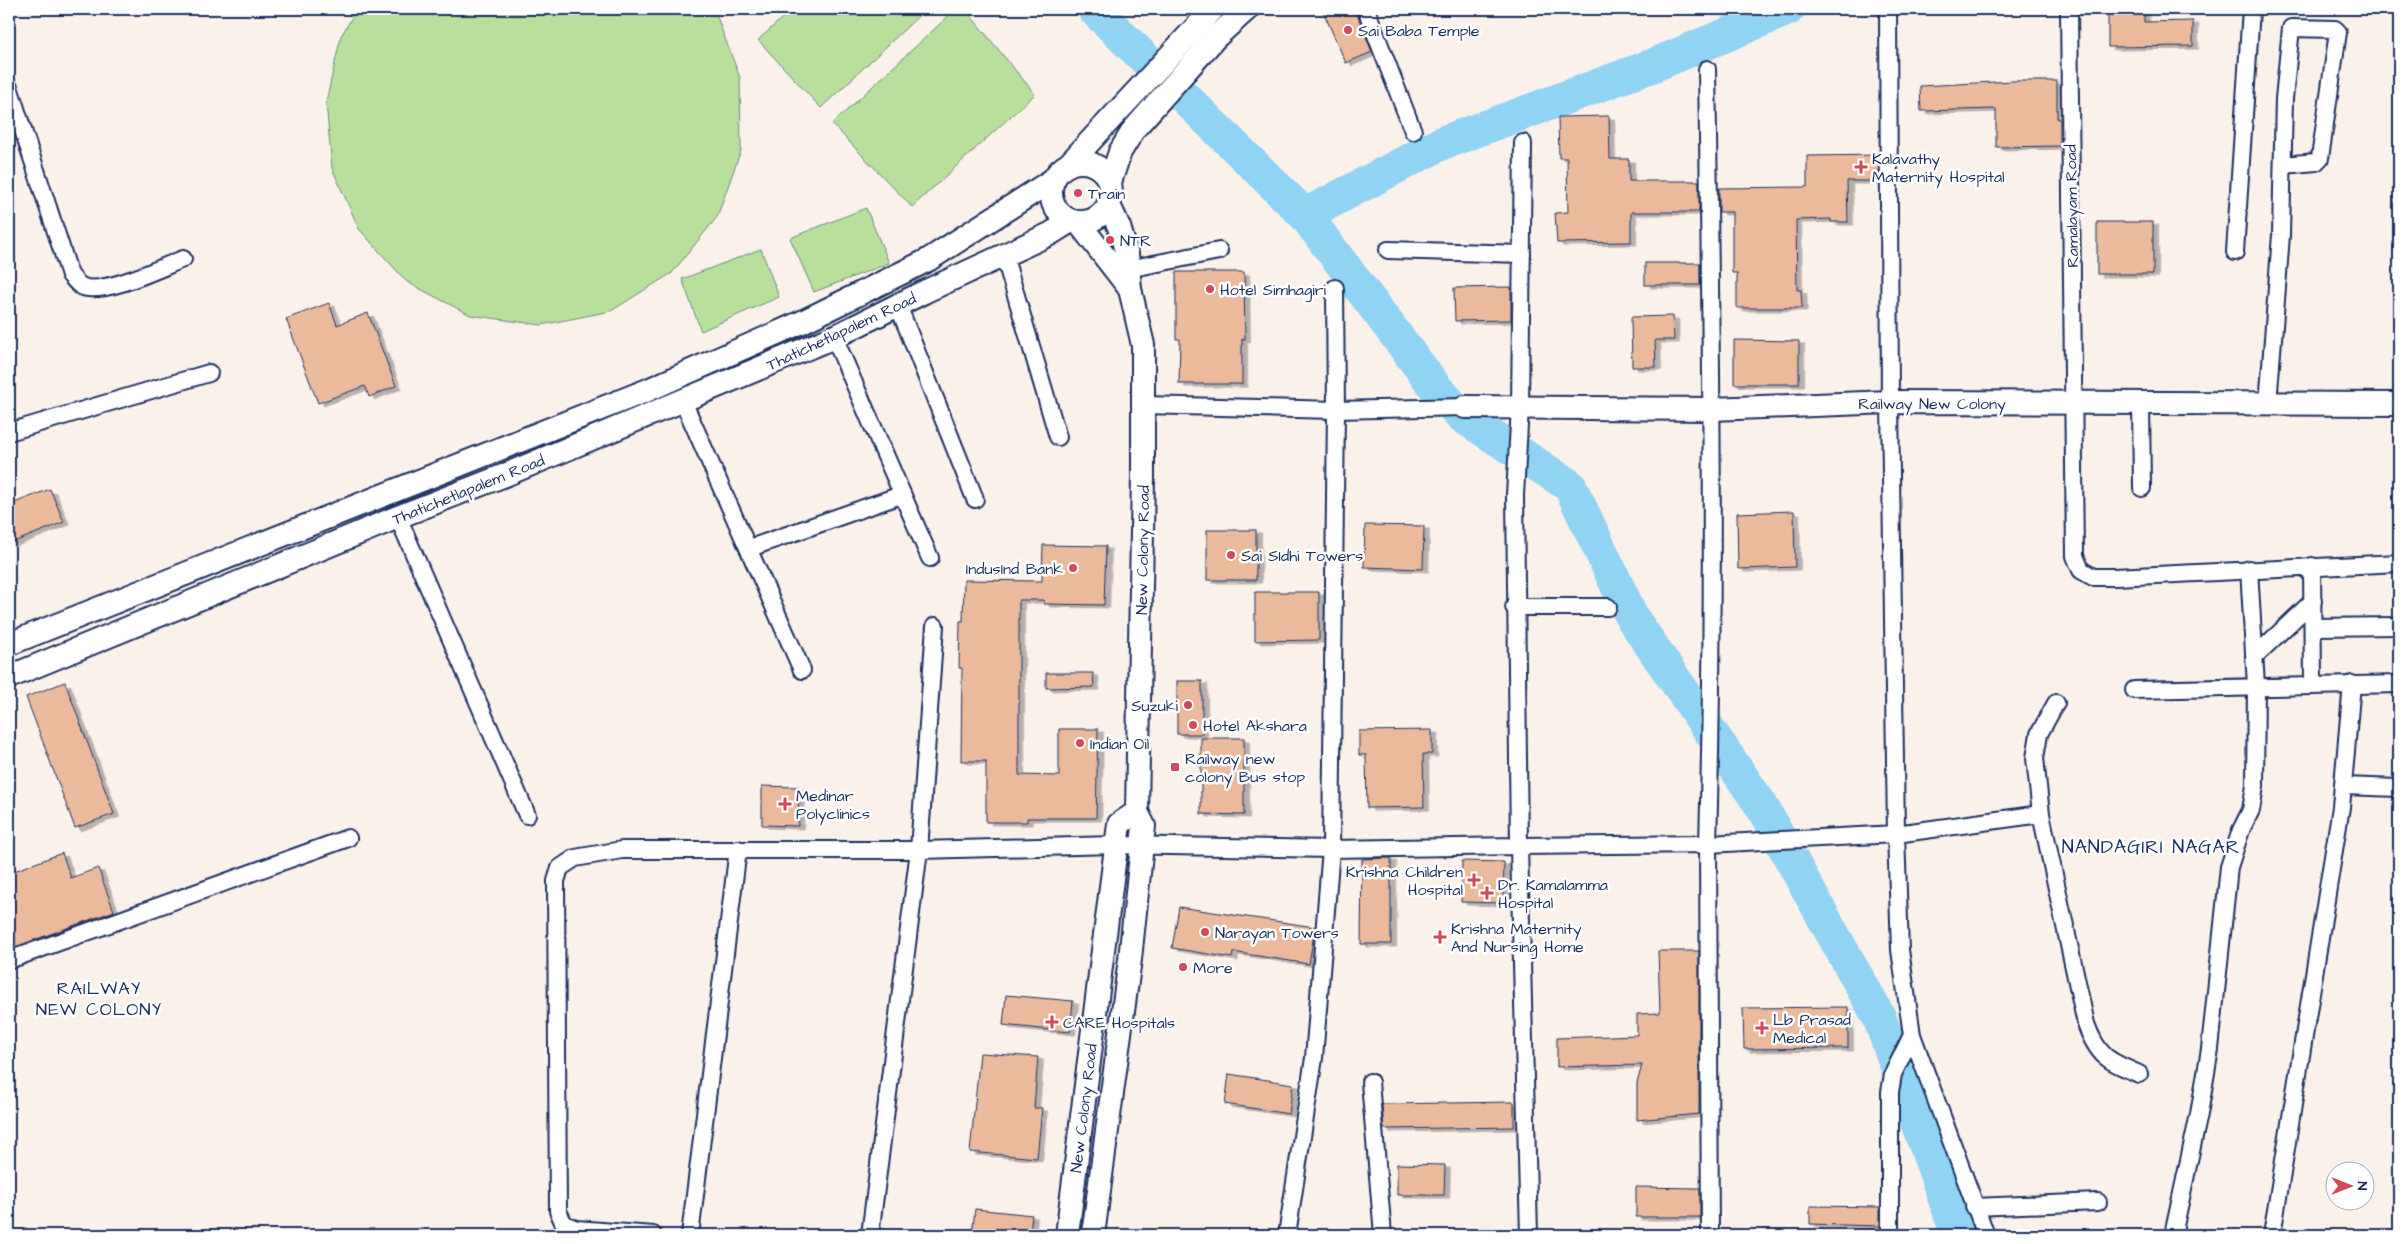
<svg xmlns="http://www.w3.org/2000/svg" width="2408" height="1244" viewBox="0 0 2408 1244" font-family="'Architects Daughter',sans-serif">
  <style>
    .green { fill: #b8e09c; stroke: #6a887d }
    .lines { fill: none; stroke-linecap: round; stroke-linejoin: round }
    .river { stroke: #90d3f2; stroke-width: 34 }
    .building { fill: #ebba9c; stroke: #1b2f5e; filter: url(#shadow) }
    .street-casing { stroke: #1b2f5e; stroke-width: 20 }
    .secondary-casing { stroke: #1b2f5e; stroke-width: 26 }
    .street { stroke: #fff; stroke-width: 16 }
    .secondary { stroke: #fff; stroke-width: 22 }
    .poi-dot { fill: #d1495b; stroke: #fff; stroke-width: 2 }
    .labels { text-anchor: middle; stroke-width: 5; stroke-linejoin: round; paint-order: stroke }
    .poi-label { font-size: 16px; fill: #1b2f5e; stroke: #fff; text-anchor: start }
    .street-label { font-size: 16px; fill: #1b2f5e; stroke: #fff }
    .neighbourhood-label { font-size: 18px; letter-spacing: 1px; fill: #1b2f5e; stroke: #fff }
    .quarter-label { font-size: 19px; letter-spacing: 1px; fill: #1b2f5e; stroke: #fff }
  </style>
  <defs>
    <filter id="shadow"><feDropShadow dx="5.5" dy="3" stdDeviation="0" flood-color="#0004"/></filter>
  </defs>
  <rect width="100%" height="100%" fill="#fbf1eb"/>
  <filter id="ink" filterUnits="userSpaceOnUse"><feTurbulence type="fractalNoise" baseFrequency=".02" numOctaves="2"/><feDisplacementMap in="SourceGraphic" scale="10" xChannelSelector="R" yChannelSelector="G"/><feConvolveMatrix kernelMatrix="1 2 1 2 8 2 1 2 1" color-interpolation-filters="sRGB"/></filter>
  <g filter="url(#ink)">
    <!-- green -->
    <g class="green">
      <path d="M357 9H714L740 78 741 150 717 217 672 273 611 311 541 325 470 315 407 282 359 229 332 168 326 102 341 36Z"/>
      <path d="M792 9H845L849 13 854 9H926L821 108 758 40Z"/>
      <path d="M956 9H965L1035 94 912 207 832 124Z"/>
      <path d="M866 208 889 263 814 292 790 238Z"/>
      <path d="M761 249 779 297 701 331 682 279Z"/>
    </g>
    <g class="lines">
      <!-- river -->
      <g class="river">
        <path d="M1094 9 1305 215 1436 388 1462 416 1570 486 1633 619 1761 805 1879 1017 1958 1235"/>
        <path d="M1305 215 1442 143 1654 65 1788 9"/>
      </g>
    </g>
    <!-- building -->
    <g class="building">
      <path d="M1322 9H1355L1372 52 1346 63Z"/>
      <path d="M2108 9H2144V22L2193 21V46L2108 47Z"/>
      <path d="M2013 81H2057V119H2060V146L1996 147V109L1921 111 1920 86Z"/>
      <path d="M1609 116 1610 159H1629V181H1699V212H1631V242L1557 243 1555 213 1568 212 1567 158H1559L1558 117Z"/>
      <path d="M1879 155V181H1847L1848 222H1831V219L1796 220 1797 290H1801L1802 308H1737V273H1732V212H1719V188L1807 187V156Z"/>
      <rect x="2097" y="222" width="56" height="52"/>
      <rect x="1645" y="263" width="55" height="22"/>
      <path d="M1176 272H1244L1245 339H1242V384H1179L1180 339H1176Z"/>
      <path d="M1511 287V320L1455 321 1454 288Z"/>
      <path d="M329 303 337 325 368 313 396 386 369 397 365 386 318 403 286 319Z"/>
      <path d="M1673 316 1674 340H1655L1656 367H1632L1631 317Z"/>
      <path d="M1734 340 1799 341V384H1734Z"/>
      <path d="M50 489 64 522 9 544V505Z"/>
      <path d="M1794 511 1795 567 1738 569 1737 513Z"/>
      <path d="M1365 525 1424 526 1423 569 1364 567Z"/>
      <rect x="1207" y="530" width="49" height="50"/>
      <path d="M1043 545 1106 546 1104 605 1044 604V600H1019V775L1059 776V729H1098L1096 818H1027V822H986V761H961L962 668H959L960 621H963L964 580 1042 581Z"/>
      <path d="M1255 592H1319V640L1255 641Z"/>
      <path d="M1046 673H1093L1094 687 1046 688Z"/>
      <rect x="1177" y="681" width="25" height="53"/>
      <path d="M65 682 114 814 75 828 26 697Z"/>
      <path d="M1432 730V754H1423L1424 807 1367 808 1366 755H1359V731Z"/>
      <path d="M1201 738H1244V815L1201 814Z"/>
      <path d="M762 786 799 787 798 826 762 825Z"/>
      <path d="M62 853 71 878 98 868 114 911 9 949V873Z"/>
      <path d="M1391 858V944H1361L1362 859Z"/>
      <path d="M1462 861 1504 862 1503 903 1461 902Z"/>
      <path d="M1179 907 1315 927 1309 964 1233 952 1232 958 1172 948Z"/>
      <path d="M1658 951H1699V1114L1637 1120V1083L1642 1065 1557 1067V1038L1637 1035V1014L1660 1013Z"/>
      <path d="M1006 995 1073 1001 1070 1032 1003 1025Z"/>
      <path d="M1848 1007V1048L1744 1049 1743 1008Z"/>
      <path d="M980 1053 1038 1057 1034 1108H1042L1037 1158 970 1152Z"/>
      <path d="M1229 1074 1293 1084 1289 1114 1225 1104Z"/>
      <path d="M1514 1102V1127L1384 1129 1382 1104Z"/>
      <path d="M1397 1164 1445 1165 1444 1195H1397Z"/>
      <path d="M1636 1187 1700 1188V1217H1636Z"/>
      <path d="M1810 1206 1880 1207V1226L1810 1224Z"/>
      <path d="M975 1209 1032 1215 1030 1235H972Z"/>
    </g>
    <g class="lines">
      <defs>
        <g id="street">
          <path d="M1366 9 1413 131"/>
          <path d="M2069 9 2075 556 2081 570 2093 577H2115L2399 563"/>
          <path d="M1707 69C1711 327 1715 586 1708 844L1896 834 1890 402 1888 9"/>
          <path d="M9 87 70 275C73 278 77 284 81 286 101 297 162 267 183 259"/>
          <path d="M1388 250 1522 254"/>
          <path d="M2235 252 2251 9"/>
          <path d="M1004 255 1058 437"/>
          <path d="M1128 269 1219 251"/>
          <path d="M898 305 975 499"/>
          <path d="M834 337 930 558"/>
          <path d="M683 401 802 670"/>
          <path d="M2141 403 2142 488"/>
          <path d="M2268 404 2281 235 2284 99 2291 28 2335 29 2338 32 2320 158 2316 162 2283 165"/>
          <path d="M1144 405 1336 410 1465 407"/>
          <path d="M9 432 209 373"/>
          <path d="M398 517 527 815"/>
          <path d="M750 548 901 495"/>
          <path d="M2312 566 2313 685"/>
          <path d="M1514 607H1608"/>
          <path d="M2313 627 2399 626"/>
          <path d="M2254 657 2313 601"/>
          <path d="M2134 690 2399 684"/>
          <path d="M2056 703 2039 734 2035 758 2041 814 2086 1024C2098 1057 2108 1061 2139 1074"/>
          <path d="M2343 786 2399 788"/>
          <path d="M9 960 348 838"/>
          <path d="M1370 1082 1383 1235"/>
          <path d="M1974 1207 2098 1202"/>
          <path d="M653 1235 576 1229 564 1224 558 1211 556 881 560 868 575 858 622 850H919L935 626"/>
          <path d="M690 1235 738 849"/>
          <path d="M870 1235 919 850 1115 845 1331 849 1519 846 1515 495 1520 407 1523 143"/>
          <path d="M1287 1235 1314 1058 1331 849 1336 410 1335 288"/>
          <path d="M1529 1235 1519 846 1708 844 1710 1235"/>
          <path d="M1890 1235V1092L1893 1074 1912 1035"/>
          <path d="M1986 1235 1912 1035 1900 950 1896 834 2041 814"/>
          <path d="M2173 1235 2199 1114 2210 1049 2229 867 2241 830 2251 810 2255 786 2256 686 2249 569"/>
          <path d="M2272 1235 2341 807 2352 684"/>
        </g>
        <g id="secondary">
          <circle cx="1081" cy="192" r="30"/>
          <path d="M1068 165 1213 9"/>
          <path d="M1110 182 1120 152 1134 129 1216 37 1247 9"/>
          <path d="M1078 222 1130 289"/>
          <path d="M1465 407 1712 409 1890 402 2399 404"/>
          <path d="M9 644 648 390 802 322 928 260 1054 179"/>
          <path d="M9 677 398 517 505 475 834 337 924 292 1050 234 1071 221"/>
          <path d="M1067 1235 1119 824 1137 812"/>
          <path d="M1093 1235 1130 959 1144 826 1137 812 1143 476V345L1130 289 1127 254 1119 227 1109 205"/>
        </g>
      </defs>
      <!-- street casing -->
      <use href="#street" class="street-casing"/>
      <!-- secondary casing -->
      <use href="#secondary" class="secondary-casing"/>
      <!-- street -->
      <use href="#street" class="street"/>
      <!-- secondary -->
      <use href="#secondary" class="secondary"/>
    </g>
  </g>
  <!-- markers -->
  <g class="poi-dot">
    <circle cx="1348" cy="30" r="5"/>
    <path d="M1858.5 159.5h5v5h5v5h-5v5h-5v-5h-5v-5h5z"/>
    <circle cx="1078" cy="193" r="5"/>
    <circle cx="1110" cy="240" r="5"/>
    <circle cx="1210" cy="289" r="5"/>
    <circle cx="1231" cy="555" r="5"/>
    <circle cx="1073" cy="568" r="5"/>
    <circle cx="1188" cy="705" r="5"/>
    <circle cx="1193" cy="725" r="5"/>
    <circle cx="1080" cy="743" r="5"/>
    <rect x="1170" y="762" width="10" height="10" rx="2.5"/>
    <path d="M782.5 796.5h5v5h5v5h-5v5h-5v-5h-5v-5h5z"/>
    <path d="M1471.5 872.5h5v5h5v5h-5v5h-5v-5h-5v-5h5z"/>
    <path d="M1484.5 885.5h5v5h5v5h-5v5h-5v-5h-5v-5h5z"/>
    <circle cx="1205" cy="932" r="5"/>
    <path d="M1437.5 929.5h5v5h5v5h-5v5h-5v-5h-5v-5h5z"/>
    <circle cx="1183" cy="967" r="5"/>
    <path d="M1049.5 1014.5h5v5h5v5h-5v5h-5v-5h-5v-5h5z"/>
    <path d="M1759.5 1020.5h5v5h5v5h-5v5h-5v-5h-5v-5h5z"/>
  </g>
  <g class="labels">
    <!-- poi labels -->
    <g class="poi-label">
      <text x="1358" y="36">Sai Baba Temple</text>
      <text x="1872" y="164">Kalavathy<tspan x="1872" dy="18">Maternity Hospital</tspan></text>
      <text x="1088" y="199">Train</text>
      <text x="1120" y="246">NTR</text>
      <text x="1220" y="295">Hotel Simhagiri</text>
      <text x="1241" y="561">Sai SIdhi Towers</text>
      <text x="1063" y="574" text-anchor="end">IndusInd Bank</text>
      <text x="1178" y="711" text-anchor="end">Suzuki</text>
      <text x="1203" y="731">Hotel Akshara</text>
      <text x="1090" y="749">Indian Oil</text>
      <text x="1185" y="764">Railway new<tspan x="1185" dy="18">colony Bus stop</tspan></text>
      <text x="796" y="801">Medinar<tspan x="796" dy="18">Polyclinics</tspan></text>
      <text x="1463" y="877" text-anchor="end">Krishna Children<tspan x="1463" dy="18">Hospital</tspan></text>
      <text x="1498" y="890">Dr. Kamalamma<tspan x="1498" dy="18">Hospital</tspan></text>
      <text x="1451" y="934">Krishna Maternity<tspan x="1451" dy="18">And Nursing Home</tspan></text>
      <text x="1215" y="938">Narayan Towers</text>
      <text x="1193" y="973">More</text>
      <text x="1773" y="1025">Lb Prasad<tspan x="1773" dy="18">Medical</tspan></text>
      <text x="1063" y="1028">CARE Hospitals</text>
    </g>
    <!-- street labels -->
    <g class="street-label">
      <text transform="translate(2071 206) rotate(-91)" y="6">Ramalayam Road</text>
      <text transform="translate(841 331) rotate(-25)" y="6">Thatichetlapalem Road</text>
      <text x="1932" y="409">Railway New Colony</text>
      <text transform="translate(468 489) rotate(-22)" y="6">Thatichetlapalem Road</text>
      <text transform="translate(1142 550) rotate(-89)" y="6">New Colony Road</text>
      <text transform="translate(1083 1108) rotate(-83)" y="6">New Colony Road</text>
    </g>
    <!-- neighbourhood labels -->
    <g class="neighbourhood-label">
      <text x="99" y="994">RAILWAY<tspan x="99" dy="21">NEW COLONY</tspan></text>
    </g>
    <!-- quarter labels -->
    <g class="quarter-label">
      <text x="2151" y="853">NANDAGIRI NAGAR</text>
    </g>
  </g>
  <!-- margin -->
  <rect width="2408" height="1244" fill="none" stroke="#fff" stroke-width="30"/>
  <rect x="15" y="15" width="2378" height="1214" fill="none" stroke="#1b2f5e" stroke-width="2" filter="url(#ink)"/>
  <!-- north arrow -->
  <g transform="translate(2350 1186) rotate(90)"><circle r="24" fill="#ffffff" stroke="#a4acbf"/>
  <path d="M0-4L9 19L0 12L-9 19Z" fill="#d1495b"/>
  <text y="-8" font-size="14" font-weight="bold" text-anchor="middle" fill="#1b2f5e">N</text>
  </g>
</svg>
